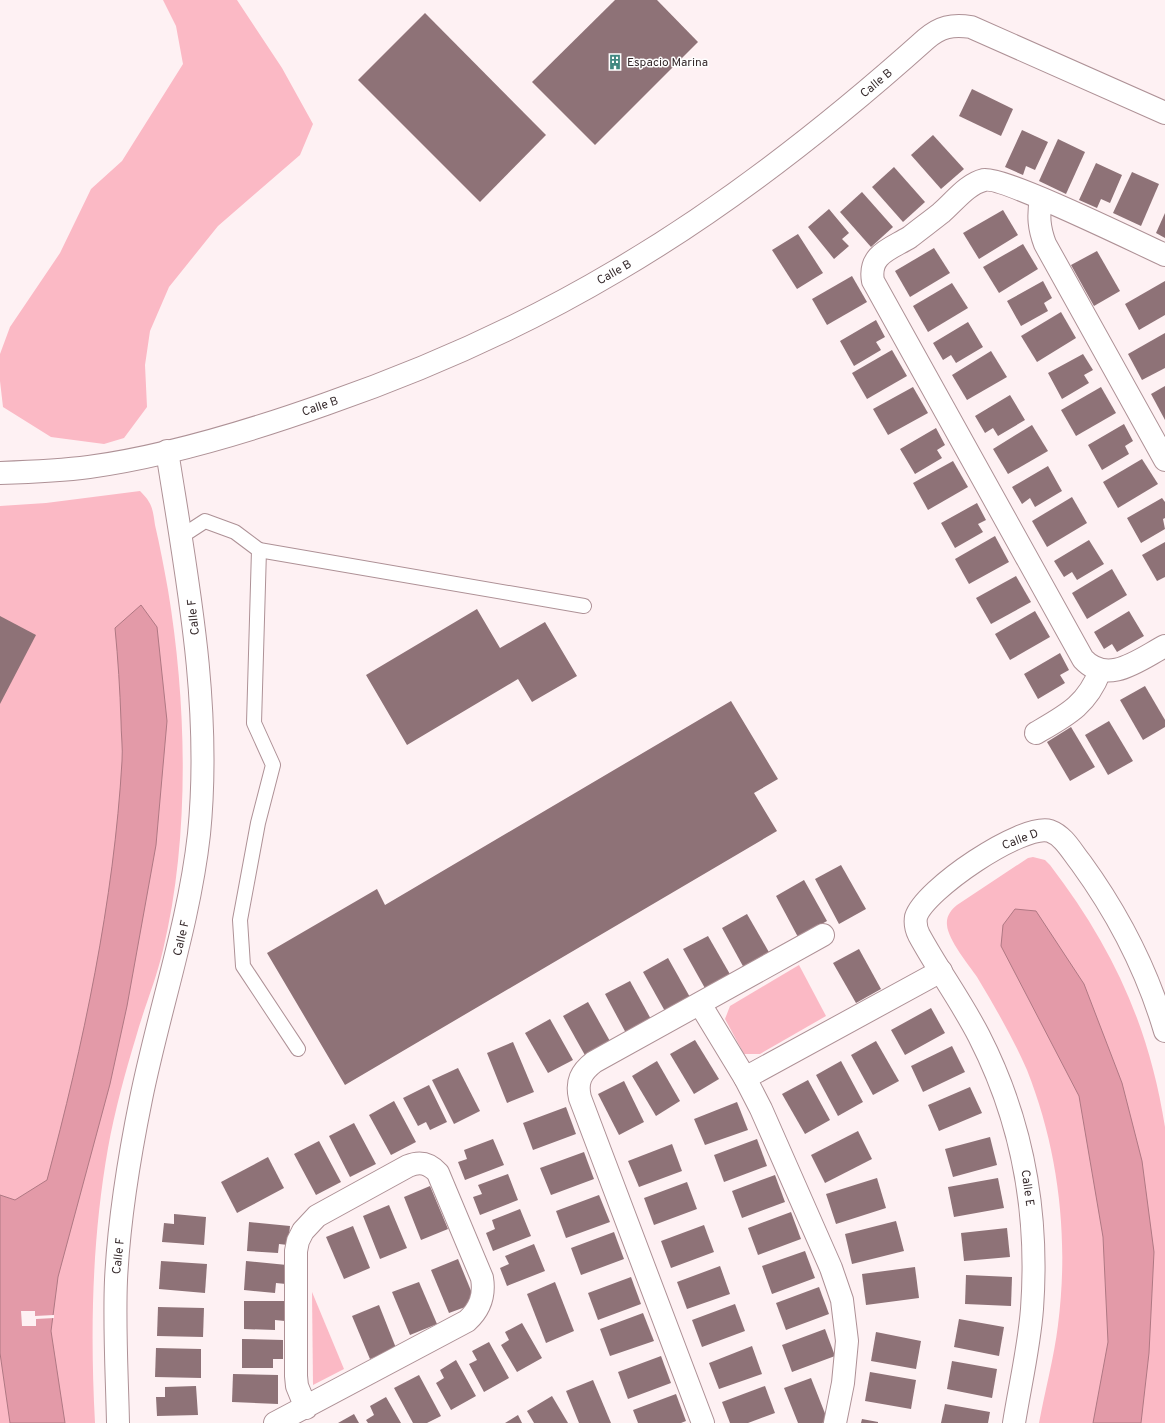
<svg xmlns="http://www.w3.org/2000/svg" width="1165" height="1423" viewBox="0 0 1165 1423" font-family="Overpass,sans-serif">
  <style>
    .green { fill: #fbb9c5 }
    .water { fill: #e39aa8; stroke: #af7883 }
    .pier { fill: #fef1f3 }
    .building { fill: #8e7277 }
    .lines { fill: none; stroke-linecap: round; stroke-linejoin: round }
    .lane-casing { stroke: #ae9196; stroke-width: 16 }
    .street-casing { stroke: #ae9196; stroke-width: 24 }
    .lane { stroke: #fff; stroke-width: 14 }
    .street { stroke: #fff; stroke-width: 22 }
    .labels { text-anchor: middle; stroke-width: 3; stroke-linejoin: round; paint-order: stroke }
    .poi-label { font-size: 12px; fill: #362a2c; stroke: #fff; text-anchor: start }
    .street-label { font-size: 12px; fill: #362a2c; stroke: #fff }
  </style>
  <rect width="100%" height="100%" fill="#fef1f3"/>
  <!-- green -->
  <g class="green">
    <path d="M163 0H237L282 68 313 124 300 155 218 226 169 287 150 331 145 365 147 407 124 438 104 444 51 437 3 407 0 381V354L10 327 60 253 91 189 122 161 183 64 176 26Z"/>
    <path d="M140 491C143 494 147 498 149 502 153 508 154 518 155 525 160 546 164 568 168 590 187 704 190 838 163 950 156 980 144 1008 136 1037 125 1073 115 1110 108 1148 92 1239 90 1330 95 1423H0V506L46 503Z"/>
    <path d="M1033 857 1045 860 1050 865C1112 946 1149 1025 1165 1127V1423H1039C1045 1390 1054 1358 1058 1325 1069 1239 1059 1151 1027 1070 1013 1038 995 1007 977 977 969 965 948 940 947 925 946 916 951 910 957 905L1028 858Z"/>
    <path d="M799 965 826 1016 760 1054H744L725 1019 730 1006Z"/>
    <path d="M312 1292 344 1369 313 1385Z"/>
  </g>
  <!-- water -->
  <g class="water">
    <path d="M141 605 157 627 167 721 156 845 127 1006 110 1084 58 1277 51 1331 65 1423H10L0 1353V1195L15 1200 47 1180C83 1046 114 900 122 761 123 748 121 734 121 721 120 690 118 659 115 628Z"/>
    <path d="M1015 909 1036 911 1084 984 1122 1083 1142 1161 1154 1252 1149 1353 1141 1423H1093L1108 1342 1103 1237 1079 1096 1001 946 1003 925Z"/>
  </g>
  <!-- pier -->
  <path class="pier" d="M21 1311H35V1316L54 1315V1318L36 1319V1326H22Z"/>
  <!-- building -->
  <g class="building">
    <path d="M615 0H657L698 42 595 145 532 82Z"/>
    <path d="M425 13 546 135 480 202 358 80Z"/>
    <path d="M972 89 1013 109 1001 136 959 116Z"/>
    <path d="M1022 130 1048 142 1035 170 1026 166 1023 175 1005 167Z"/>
    <path d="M933 135 964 169 941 189 911 155Z"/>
    <path d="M1058 139 1085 152 1066 194 1039 181Z"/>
    <path d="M1096 163 1122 175 1110 203 1101 199 1097 208 1079 200Z"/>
    <path d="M894 167 925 202 903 222 872 187Z"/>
    <path d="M1132 172 1159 184 1141 226 1113 213Z"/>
    <path d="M862 192 893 227 871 247 840 212Z"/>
    <path d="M829 209 849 233 842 239 849 246 834 259 808 227Z"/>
    <path d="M1003 210 1018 235 979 259 963 233Z"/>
    <path d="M1165 213V238L1156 233Z"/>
    <path d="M798 234 823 273 797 289 772 250Z"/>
    <path d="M1023 244 1038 269 999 293 983 267Z"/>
    <path d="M934 248 950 273 910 297 895 271Z"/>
    <path d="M1097 251 1120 291 1094 306 1071 265Z"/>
    <path d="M852 276 867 302 827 325 812 299Z"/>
    <path d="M1043 281 1052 298 1044 303 1048 311 1021 326 1007 301Z"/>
    <path d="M1165 281V315L1139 330 1125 304Z"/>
    <path d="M952 283 968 308 928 332 913 306Z"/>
    <path d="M1061 312 1076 338 1037 362 1021 336Z"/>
    <path d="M876 320 885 337 876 342 881 350 854 366 840 341Z"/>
    <path d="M968 322 983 347 956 363 951 355 943 360 933 343Z"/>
    <path d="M1165 333V368L1142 380 1128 354Z"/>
    <path d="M892 350 907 376 867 399 852 373Z"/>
    <path d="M991 351 1007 377 967 400 952 375Z"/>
    <path d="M1083 354 1093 370 1084 375 1089 383 1062 399 1048 373Z"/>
    <path d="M1165 386V420L1151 394Z"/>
    <path d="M913 387 928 413 888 435 873 409Z"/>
    <path d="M1101 387 1116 413 1076 436 1061 410Z"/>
    <path d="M1010 395 1025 420 998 436 993 428 985 433 975 416Z"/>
    <path d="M1124 424 1133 441 1125 446 1129 454 1102 470 1088 445Z"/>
    <path d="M1032 425 1048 451 1008 474 993 449Z"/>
    <path d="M936 428 945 445 937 450 942 458 915 474 900 449Z"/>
    <path d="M1142 459 1158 484 1118 508 1103 482Z"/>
    <path d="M953 461 968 487 928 510 913 483Z"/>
    <path d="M1048 466 1062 491 1035 507 1030 498 1022 504 1012 487Z"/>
    <path d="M1072 497 1087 523 1047 547 1032 521Z"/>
    <path d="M1162 498 1165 502V518L1163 519 1165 529 1141 543 1127 518Z"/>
    <path d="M977 503 986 520 978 524 983 532 955 548 941 523Z"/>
    <path d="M995 536 1009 562 969 584 955 559Z"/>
    <path d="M1089 540 1104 564 1077 580 1072 572 1064 577 1054 561Z"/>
    <path d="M1165 542V577L1157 581 1142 555Z"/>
    <path d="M1112 569 1127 595 1087 619 1072 593Z"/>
    <path d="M1016 576 1031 602 991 624 976 598Z"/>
    <path d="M477 609 500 648 545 622 577 676 532 702 518 679 407 745 366 675Z"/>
    <path d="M1035 611 1050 637 1010 660 995 634Z"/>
    <path d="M1129 611 1144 636 1117 652 1112 644 1104 649 1094 632Z"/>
    <path d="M0 616 36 635 0 704Z"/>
    <path d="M1060 653 1069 670 1060 675 1065 683 1038 699 1024 674Z"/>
    <path d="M1145 686 1165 720V727L1143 740 1120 700Z"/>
    <path d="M731 701 778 779 754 793 777 831 345 1085 267 953 377 889 385 905Z"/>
    <path d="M1109 721 1133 761 1108 775 1085 735Z"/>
    <path d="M1071 727 1095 767 1070 781 1047 742Z"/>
    <path d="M841 865 866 909 839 924 815 879Z"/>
    <path d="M804 880 827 921 798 937 776 896Z"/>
    <path d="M747 914 770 954 744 968 722 928Z"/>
    <path d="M708 936 731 976 706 990 683 949Z"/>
    <path d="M859 949 881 989 856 1003 833 963Z"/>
    <path d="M668 958 691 999 666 1013 643 972Z"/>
    <path d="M630 981 652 1021 627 1035 605 994Z"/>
    <path d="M588 1002 611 1043 586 1057 563 1016Z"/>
    <path d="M931 1008 945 1033 905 1055 891 1030Z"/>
    <path d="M550 1019 573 1060 548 1073 525 1033Z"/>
    <path d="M695 1040 719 1079 694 1094 670 1054Z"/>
    <path d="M876 1041 899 1081 873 1095 851 1055Z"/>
    <path d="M513 1042 534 1092 507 1103 487 1053Z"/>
    <path d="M952 1046 965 1072 923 1092 911 1066Z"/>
    <path d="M657 1061 680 1101 656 1116 632 1076Z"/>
    <path d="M841 1061 863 1102 838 1116 816 1075Z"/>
    <path d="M458 1068 480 1111 454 1124 432 1080Z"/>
    <path d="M808 1080 830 1120 805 1134 782 1094Z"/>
    <path d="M624 1081 644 1122 619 1135 598 1094Z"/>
    <path d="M429 1085 447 1122 430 1130 426 1122 418 1126 403 1098Z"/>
    <path d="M970 1087 982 1113 939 1131 928 1105Z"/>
    <path d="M394 1101 416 1142 391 1155 369 1115Z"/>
    <path d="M737 1102 748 1130 705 1145 694 1119Z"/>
    <path d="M566 1107 576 1134 533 1150 523 1123Z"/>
    <path d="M354 1123 376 1164 350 1177 329 1136Z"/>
    <path d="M858 1131 872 1159 825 1183 811 1155Z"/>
    <path d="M990 1137 997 1165 953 1177 945 1149Z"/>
    <path d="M493 1139 504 1165 465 1180 458 1162 467 1159 464 1150Z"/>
    <path d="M757 1139 767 1166 724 1182 714 1155Z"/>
    <path d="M319 1141 341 1182 316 1195 294 1154Z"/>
    <path d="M672 1144 682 1171 639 1187 628 1161Z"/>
    <path d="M584 1152 594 1179 551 1195 540 1168Z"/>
    <path d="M268 1157 284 1188 237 1213 221 1182Z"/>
    <path d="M508 1174 518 1200 480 1215 473 1197 482 1194 478 1185Z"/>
    <path d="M775 1175 785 1202 742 1218 732 1191Z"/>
    <path d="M877 1178 886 1208 836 1224 826 1194Z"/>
    <path d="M998 1178 1004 1208 954 1217 948 1187Z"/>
    <path d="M687 1182 697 1209 654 1225 644 1198Z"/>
    <path d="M430 1186 448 1229 421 1240 404 1197Z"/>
    <path d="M599 1195 610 1222 566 1238 556 1211Z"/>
    <path d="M389 1205 407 1248 380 1259 363 1216Z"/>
    <path d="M520 1209 531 1236 493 1251 486 1233 495 1229 492 1220Z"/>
    <path d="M791 1212 801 1239 758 1255 748 1228Z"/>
    <path d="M174 1214 206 1217 204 1245 162 1242 164 1223 174 1224Z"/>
    <path d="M896 1221 904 1251 852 1264 845 1234Z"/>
    <path d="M249 1222 290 1226 288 1245 279 1244 278 1253 247 1251Z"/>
    <path d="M704 1225 714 1252 671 1268 661 1241Z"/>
    <path d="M353 1226 370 1268 344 1279 326 1237Z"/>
    <path d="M1007 1228 1010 1257 964 1261 961 1233Z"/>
    <path d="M614 1232 624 1259 581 1275 571 1248Z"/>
    <path d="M534 1244 545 1271 507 1286 500 1268 509 1264 505 1256Z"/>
    <path d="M805 1251 815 1278 772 1294 762 1266Z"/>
    <path d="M458 1259 476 1303 449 1313 431 1270Z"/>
    <path d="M161 1261 207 1264 205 1293 159 1289Z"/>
    <path d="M246 1261 287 1265 286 1284 276 1283 275 1293 244 1290Z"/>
    <path d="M720 1266 730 1294 687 1309 677 1282Z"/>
    <path d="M915 1267 919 1298 866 1305 862 1274Z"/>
    <path d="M966 1275 1012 1277 1011 1306 965 1304Z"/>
    <path d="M631 1277 641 1304 598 1320 588 1293Z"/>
    <path d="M419 1282 437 1324 410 1335 392 1292Z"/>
    <path d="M555 1282 574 1331 546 1343 527 1294Z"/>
    <path d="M819 1287 829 1314 786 1330 776 1303Z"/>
    <path d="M244 1301H285V1321L275 1320V1330L244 1329Z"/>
    <path d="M735 1304 745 1331 702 1347 692 1320Z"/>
    <path d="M379 1305 396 1348 370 1359 352 1316Z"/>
    <path d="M158 1307 204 1308 203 1337 157 1336Z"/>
    <path d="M643 1313 654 1341 610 1356 600 1329Z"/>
    <path d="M959 1319 1004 1327 999 1356 954 1347Z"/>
    <path d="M522 1323 542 1358 517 1372 501 1345 509 1340 505 1332Z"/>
    <path d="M825 1329 835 1356 792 1372 782 1345Z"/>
    <path d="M876 1332 921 1341 916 1369 871 1361Z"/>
    <path d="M242 1339 283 1340V1359H273V1368H242Z"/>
    <path d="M489 1342 509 1378 484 1392 469 1364 477 1360 472 1351Z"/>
    <path d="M752 1346 762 1374 719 1389 709 1363Z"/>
    <path d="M156 1348 201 1349V1378L155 1377Z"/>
    <path d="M661 1356 671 1383 628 1399 618 1372Z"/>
    <path d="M456 1360 476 1396 451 1410 436 1383 444 1378 440 1370Z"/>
    <path d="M952 1361 997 1369 992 1398 947 1389Z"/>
    <path d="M870 1372 916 1380 911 1409 865 1401Z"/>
    <path d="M233 1374 278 1375V1404L232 1402Z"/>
    <path d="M419 1375 441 1416 427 1423H413L394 1388Z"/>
    <path d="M811 1378 828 1421 822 1423H798L784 1388Z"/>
    <path d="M593 1380 611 1423H579L566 1391Z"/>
    <path d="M196 1386 198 1415 157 1416 156 1397H165V1387Z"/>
    <path d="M765 1386 775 1413 748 1423H730L722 1402Z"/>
    <path d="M676 1394 686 1421 681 1423H638L633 1410Z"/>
    <path d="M552 1396 568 1423H534L527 1411Z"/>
    <path d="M386 1397 401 1423H368L366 1420 374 1415 370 1406Z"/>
    <path d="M945 1404 990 1412 988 1423H941Z"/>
    <path d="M354 1414 359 1423H338Z"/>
    <path d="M518 1415 522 1423H505Z"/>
    <path d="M862 1419 878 1422V1423H861Z"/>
  </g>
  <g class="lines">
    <defs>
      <g id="lane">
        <path d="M182 536 205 521 235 532 259 550 254 723 273 765 258 823 240 920 243 966 298 1049"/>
        <path d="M259 550 584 606"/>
      </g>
      <g id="street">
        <path d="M1041 199C1038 216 1039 228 1045 244L1165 460"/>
        <path d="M1165 255C1139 243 1002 176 984 180 967 184 954 202 941 213 931 221 920 229 910 237 891 249 868 254 873 281L1083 659C1108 686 1140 659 1165 646"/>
        <path d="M0 473C30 472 59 471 89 467 169 456 250 431 326 404 427 369 525 325 616 271 727 206 830 125 926 39 940 27 952 24 971 27L1165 113"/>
        <path d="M1036 733C1067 715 1087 705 1100 671"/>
        <path d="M700 1004 745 1078 761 1109 831 1268 842 1300 847 1341 843 1383 835 1423"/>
        <path d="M745 1078 941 971"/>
        <path d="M118 1423C117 1376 114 1327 116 1280 119 1219 129 1158 141 1099 159 1010 189 924 199 834 212 705 187 578 167 451"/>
        <path d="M275 1423 467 1321C480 1309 485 1296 482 1278L438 1173C429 1163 420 1161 408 1166L317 1216 303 1231 298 1241 296 1251V1376L297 1386 306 1408"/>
        <path d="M703 1423 580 1098C576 1082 581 1072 594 1062L823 935"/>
        <path d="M1014 1423C1020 1385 1029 1348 1032 1309 1039 1213 1023 1122 979 1036 961 1001 938 970 919 935 916 929 915 923 916 917 924 890 1022 823 1050 831 1064 836 1072 852 1081 863 1118 914 1147 970 1165 1031"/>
      </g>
    </defs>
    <!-- lane casing -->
    <use href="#lane" class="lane-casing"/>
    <!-- street casing -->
    <use href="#street" class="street-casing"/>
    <!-- lane -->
    <use href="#lane" class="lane"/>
    <!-- street -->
    <use href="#street" class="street"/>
  </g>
  <!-- icons -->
  <defs>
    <symbol id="building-bare" viewBox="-9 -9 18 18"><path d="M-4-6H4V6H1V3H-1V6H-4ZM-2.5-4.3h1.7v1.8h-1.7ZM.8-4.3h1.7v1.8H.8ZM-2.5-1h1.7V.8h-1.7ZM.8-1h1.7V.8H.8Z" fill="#428881" stroke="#fff" stroke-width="2.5" paint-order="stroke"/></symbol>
  </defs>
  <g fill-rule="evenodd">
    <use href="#building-bare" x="604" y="51" width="22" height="22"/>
  </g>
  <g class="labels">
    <!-- poi labels -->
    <g class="poi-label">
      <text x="627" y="66">Espacio Marina</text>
    </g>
    <!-- street labels -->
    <g class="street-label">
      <text transform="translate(876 83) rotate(-40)" y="4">Calle B</text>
      <text transform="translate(614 272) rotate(-30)" y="4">Calle B</text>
      <text transform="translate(320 406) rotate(-19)" y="4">Calle B</text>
      <text transform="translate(193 617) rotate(-96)" y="4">Calle F</text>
      <text transform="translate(1020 839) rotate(-21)" y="4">Calle D</text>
      <text transform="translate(181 938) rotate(-77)" y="4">Calle F</text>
      <text transform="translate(1028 1188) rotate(82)" y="4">Calle E</text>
      <text transform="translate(118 1256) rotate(-84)" y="4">Calle F</text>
    </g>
  </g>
</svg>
